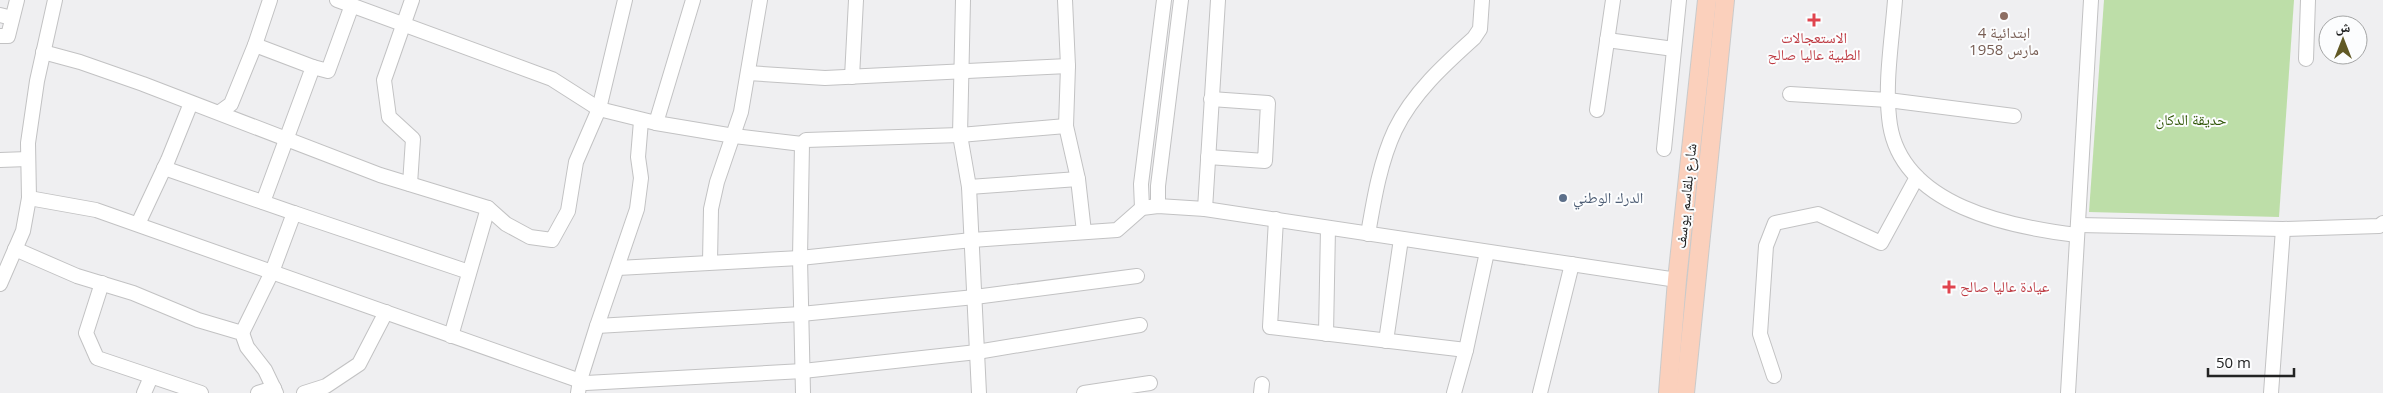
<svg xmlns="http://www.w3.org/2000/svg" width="2383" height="393" viewBox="0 0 2383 393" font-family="'Open Sans','Noto Naskh Arabic',sans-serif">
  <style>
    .green { fill: #bddea8 }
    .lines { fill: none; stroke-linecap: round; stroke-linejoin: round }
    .minor-casing { stroke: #c2c2c3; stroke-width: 16 }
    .major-casing { stroke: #cacaca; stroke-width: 20 }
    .minor { stroke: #fff; stroke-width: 14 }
    .major { stroke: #fbd0bc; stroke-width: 18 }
    .education-dot { fill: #8d6e63; stroke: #fcfdfe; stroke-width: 2 }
    .health-dot { fill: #e0444e; stroke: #fcfdfe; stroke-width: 2 }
    .service-dot { fill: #5c6f8a; stroke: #fcfdfe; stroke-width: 2 }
    .labels { text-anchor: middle; stroke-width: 4; stroke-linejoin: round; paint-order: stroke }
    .education-label { font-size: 15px; fill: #785e54; stroke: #fcfdfe }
    .health-label { font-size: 15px; fill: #be3a42; stroke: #fcfdfe }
    .park-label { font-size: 15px; fill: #315708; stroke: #fcfdfe }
    .street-label { font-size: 15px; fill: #222323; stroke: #fcfdfe }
    .service-label { font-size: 15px; fill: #4e5e75; stroke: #fcfdfe; text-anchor: start }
  </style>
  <rect width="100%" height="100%" fill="#efeff1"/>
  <!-- green -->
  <path class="green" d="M2104 0H2294L2279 217 2089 212Z"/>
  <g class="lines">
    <defs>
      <g id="minor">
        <path d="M337 0 552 79 599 109 656 123 734 136 802 144"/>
        <path d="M963 0 960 135 969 187 979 393"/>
        <path d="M1065 0 1068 66 1066 126 1078 179 1084 232"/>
        <path d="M1895 0C1892 41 1884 85 1890 125 1903 206 2010 227 2077 235"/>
        <path d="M0 15 12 18"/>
        <path d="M0 36H8L17 0"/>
        <path d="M1607 40 1674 49"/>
        <path d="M255 45 313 67 263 202"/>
        <path d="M43 52 80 62 143 84 380 175 488 208 506 224 530 237 552 240 568 211 576 162 599 109 625 0"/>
        <path d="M2306 59 2308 0"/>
        <path d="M313 67 328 71 352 5"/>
        <path d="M748 73 825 78 1068 66"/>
        <path d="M852 77 856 0"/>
        <path d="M1790 94 1888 100 2014 116"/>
        <path d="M1597 110 1613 0"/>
        <path d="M220 112 231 104 255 45 270 0"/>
        <path d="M656 123 693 0"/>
        <path d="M1664 149 1679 0"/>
        <path d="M1208 157 1265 161 1268 103 1211 99"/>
        <path d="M0 160 28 159"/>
        <path d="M164 168 294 213"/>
        <path d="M410 184 413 139 389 117 384 80 412 0"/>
        <path d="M969 187 1078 179"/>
        <path d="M29 198 96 210 586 383 803 371 977 352 1140 325"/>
        <path d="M1158 206V186L1181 0"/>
        <path d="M1142 208 1141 184 1164 0"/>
        <path d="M1205 209 1218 0"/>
        <path d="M1276 219 1270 327 1466 350"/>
        <path d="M138 224 168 160 191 103"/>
        <path d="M2078 225 2283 229 2379 226 2383 223"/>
        <path d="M1368 234C1374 199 1380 162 1395 130 1413 93 1444 65 1474 38L1480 29 1482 0"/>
        <path d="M15 249 77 276 133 293 198 320 242 333 247 347 265 370 276 393"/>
        <path d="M710 262 711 209 717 182 741 112 760 0"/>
        <path d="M618 268 800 258 972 240 1117 230 1142 208 1158 206 1205 209 1677 280"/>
        <path d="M102 283 86 333 97 358 201 393"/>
        <path d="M0 284 23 231 29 198 28 143 37 81 55 0"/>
        <path d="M597 326 801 314 975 297 1137 276"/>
        <path d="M242 333 272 272 294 213 469 272"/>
        <path d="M1326 334 1328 228"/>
        <path d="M451 336 488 208"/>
        <path d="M1386 341 1401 239"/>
        <path d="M1774 376 1760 334 1766 246 1775 223 1818 214 1881 243 1917 177"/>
        <path d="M144 393 151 377"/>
        <path d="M258 393 274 388"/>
        <path d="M304 393 326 386 359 364 386 312"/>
        <path d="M578 393 580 380 597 326 637 209 641 178 638 157 641 121"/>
        <path d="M803 393 800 258 802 144 806 140 960 135 1066 126"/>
        <path d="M1084 393 1150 383"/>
        <path d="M1261 393 1262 384"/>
        <path d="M1454 393 1466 350 1487 252"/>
        <path d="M1540 393 1572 264"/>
        <path d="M2068 393 2091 0"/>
        <path d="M2271 393 2283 229"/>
      </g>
      <g id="major">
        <path d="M1668 393 1677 280 1707 0"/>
        <path d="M1685 393 1725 0"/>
      </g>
    </defs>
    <!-- minor casing -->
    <use href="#minor" class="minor-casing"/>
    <!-- major casing -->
    <use href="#major" class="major-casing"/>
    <!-- minor -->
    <use href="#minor" class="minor"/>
    <!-- major -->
    <use href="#major" class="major"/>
  </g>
  <!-- markers -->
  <circle class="education-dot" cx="2004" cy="16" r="5"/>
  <g class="health-dot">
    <path d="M1811.5 12.5h5v5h5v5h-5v5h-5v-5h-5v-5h5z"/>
    <path d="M1946.5 279.5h5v5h5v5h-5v5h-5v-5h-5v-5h5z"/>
  </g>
  <circle class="service-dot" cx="1563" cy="198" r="5"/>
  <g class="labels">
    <!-- education labels -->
    <g class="education-label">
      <text x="2004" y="38">ابتدائية 4<tspan x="2004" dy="17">مارس 1958</tspan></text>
    </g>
    <!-- health labels -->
    <g class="health-label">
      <text x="1814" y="43">الاستعجالات<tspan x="1814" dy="17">الطبية عاليا صالح</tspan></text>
      <text x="1960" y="292" text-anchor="start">عيادة عاليا صالح</text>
    </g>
    <!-- park labels -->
    <g class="park-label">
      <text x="2191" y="125">حديقة الدكان</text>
    </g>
    <!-- street labels -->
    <g class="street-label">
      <text transform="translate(1686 196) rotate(-84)" y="5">شارع بلقاسم يوسف</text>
    </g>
    <!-- service labels -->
    <g class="service-label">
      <text x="1573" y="203">الدرك الوطني</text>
    </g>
  </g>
  <!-- north arrow -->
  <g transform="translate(2343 40)"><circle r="24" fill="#fcfdfe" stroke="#a5a6a6"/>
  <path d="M0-4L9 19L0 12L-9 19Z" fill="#615925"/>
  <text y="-8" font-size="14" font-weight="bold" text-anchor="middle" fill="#222323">ش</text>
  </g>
  <!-- scale -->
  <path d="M2208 368v8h86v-8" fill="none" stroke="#222323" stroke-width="2.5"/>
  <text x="2216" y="368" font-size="15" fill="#222323" stroke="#fcfdfe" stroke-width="4" paint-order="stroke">50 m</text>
</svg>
